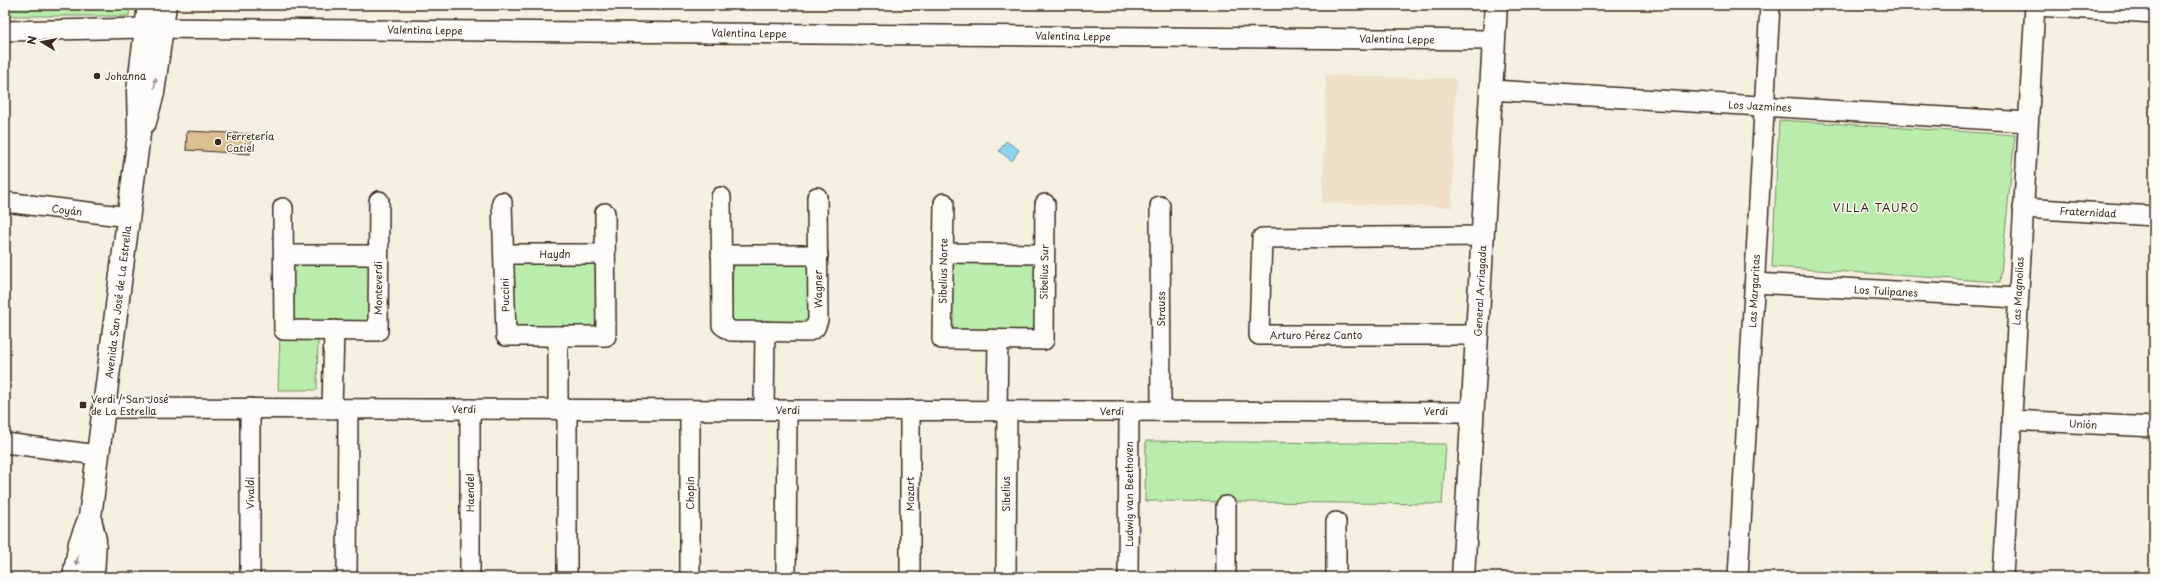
<svg xmlns="http://www.w3.org/2000/svg" width="2159" height="582" viewBox="0 0 2159 582" font-family="'Playpen Sans',sans-serif">
  <style>
    .built { fill: #eee1c9 }
    .green { fill: #baecac; stroke: #7a8b65 }
    .water { fill: #8ed5f0; stroke: #6d919c }
    .building { fill: #dcbf90; stroke: #3b2a1e }
    .lines { fill: none; stroke-linecap: round; stroke-linejoin: round }
    .street-casing { stroke: #3b2a1e; stroke-width: 22 }
    .secondary-casing { stroke: #3b2a1e; stroke-width: 25 }
    .street { stroke: #fdfcf7; stroke-width: 19 }
    .secondary { stroke: #fdfcf7; stroke-width: 22 }
    .oneway { fill: #9c938a }
    .poi-dot { fill: #3b2a1e; stroke: #fdfcf7; stroke-width: 1.5 }
    .labels { text-anchor: middle; stroke-width: 3; stroke-linejoin: round; paint-order: stroke }
    .street-label { font-size: 10px; fill: #3b2a1e; stroke: #fdfcf7 }
    .poi-label { font-size: 10px; fill: #3b2a1e; stroke: #fdfcf7; text-anchor: start }
    .neighbourhood-label { font-size: 11px; letter-spacing: 1px; fill: #3b2a1e; stroke: #fdfcf7 }
  </style>
  <rect width="100%" height="100%" fill="#f6f0e2"/>
  <filter id="ink" filterUnits="userSpaceOnUse"><feTurbulence type="fractalNoise" baseFrequency=".025" numOctaves="2"/><feDisplacementMap in="SourceGraphic" scale="8" xChannelSelector="R" yChannelSelector="G"/><feConvolveMatrix kernelMatrix="1 2 1 2 8 2 1 2 1" color-interpolation-filters="sRGB"/></filter>
  <g filter="url(#ink)">
    <!-- built -->
    <path class="built" d="M1326 75 1456 79 1452 207 1322 203Z"/>
    <!-- green -->
    <g class="green">
      <path d="M5 5H130L129 16H5Z"/>
      <path d="M1779 120 2015 135 2000 282 1772 267Z"/>
      <path d="M513 260H600V329H512Z"/>
      <rect x="290" y="261" width="84" height="63"/>
      <path d="M951 261 1038 263 1036 333 949 330Z"/>
      <path d="M736 264H810L812 320 806 325 738 324 731 318 733 269Z"/>
      <path d="M280 335 318 336 317 390H278Z"/>
      <path d="M1146 441 1446 444 1442 504 1145 501Z"/>
      <path d="M555 573V577H482V575Z"/>
    </g>
    <!-- water -->
    <path class="water" d="M1006 141 1019 150 1012 161 999 151Z"/>
    <!-- building -->
    <path class="building" d="M187 131 251 134 250 154 186 150Z"/>
    <g class="lines">
      <defs>
        <g id="street">
          <path d="M2035 6 2154 13"/>
          <path d="M5 31 146 28 1494 40"/>
          <path d="M1491 90 2028 122"/>
          <path d="M721 197 722 325 731 331 807 332 815 328 818 320 817 197"/>
          <path d="M5 202 129 217"/>
          <path d="M502 202 506 336H606L605 213"/>
          <path d="M944 203 942 339 1044 340 1045 204"/>
          <path d="M1160 206 1161 411"/>
          <path d="M283 208 284 330 378 331 379 201"/>
          <path d="M2023 208 2154 216"/>
          <path d="M943 253 1044 254"/>
          <path d="M504 254H605"/>
          <path d="M284 255H378"/>
          <path d="M721 255H818"/>
          <path d="M1755 283 2018 298"/>
          <path d="M1477 335H1259L1262 238 1483 236"/>
          <path d="M104 408 1473 412"/>
          <path d="M332 409 334 330"/>
          <path d="M470 409V577"/>
          <path d="M558 409V336"/>
          <path d="M567 409V577"/>
          <path d="M764 410 765 331"/>
          <path d="M997 411 998 340"/>
          <path d="M2011 420 2154 427"/>
          <path d="M5 443 98 455"/>
          <path d="M1226 506V577"/>
          <path d="M250 577V408"/>
          <path d="M347 577 348 409"/>
          <path d="M690 577V410"/>
          <path d="M786 577 787 410"/>
          <path d="M910 577V410"/>
          <path d="M1006 577 1007 411"/>
          <path d="M1128 577 1129 411"/>
          <path d="M1336 577V522"/>
          <path d="M1738 577 1770 5"/>
          <path d="M2003 577 2035 5"/>
        </g>
        <g id="secondary">
          <path d="M145 122 153 93 165 5"/>
          <path d="M90 519 95 540 93 577"/>
          <path d="M74 577 80 543 90 517 139 134 138 91 149 5"/>
          <path d="M1463 577 1496 5"/>
        </g>
      </defs>
      <!-- street casing -->
      <use href="#street" class="street-casing"/>
      <!-- secondary casing -->
      <use href="#secondary" class="secondary-casing"/>
      <!-- street -->
      <use href="#street" class="street"/>
      <!-- secondary -->
      <use href="#secondary" class="secondary"/>
    </g>
    <!-- one-way arrows -->
    <defs><path id="oneway-solid" d="M-6-.8H1V-3.2L6.5 0L1 3.2V.8H-6Z"/></defs>
    <g class="oneway">
      <use href="#oneway-solid" transform="translate(155 83) rotate(-82)"/>
      <use href="#oneway-solid" transform="translate(77 560) rotate(102)"/>
    </g>
  </g>
  <!-- markers -->
  <g class="poi-dot">
    <circle cx="97" cy="76" r="4"/>
    <circle cx="218" cy="142" r="4"/>
    <rect x="79" y="401" width="8" height="8" rx="2"/>
  </g>
  <g class="labels">
    <!-- street labels -->
    <g class="street-label">
      <text transform="translate(425 30) rotate(1)" y="4">Valentina Leppe</text>
      <text transform="translate(749 33) rotate(1)" y="4">Valentina Leppe</text>
      <text transform="translate(1073 36) rotate(1)" y="4">Valentina Leppe</text>
      <text transform="translate(1397 39) rotate(1)" y="4">Valentina Leppe</text>
      <text transform="translate(1760 106) rotate(3)" y="4">Los Jazmines</text>
      <text transform="translate(67 210) rotate(7)" y="4">Coyán</text>
      <text transform="translate(2088 212) rotate(3)" y="4">Fraternidad</text>
      <text x="555" y="258">Haydn</text>
      <text transform="translate(943 271) rotate(-89)" y="4">Sibelius Norte</text>
      <text transform="translate(1044 272) rotate(-89)" y="4">Sibelius Sur</text>
      <text transform="translate(378 288) rotate(-90)" y="4">Monteverdi</text>
      <text transform="translate(818 289) rotate(-90)" y="4">Wagner</text>
      <text transform="translate(1480 291) rotate(-87)" y="4">General Arriagada</text>
      <text transform="translate(1754 291) rotate(-87)" y="4">Las Margaritas</text>
      <text transform="translate(1886 291) rotate(3)" y="4">Los Tulipanes</text>
      <text transform="translate(2018 291) rotate(-87)" y="4">Las Magnolias</text>
      <text transform="translate(505 295) rotate(-92)" y="4">Puccini</text>
      <text transform="translate(118 302) rotate(-83)" y="4">Avenida San José de La Estrella</text>
      <text transform="translate(1161 309) rotate(-90)" y="4">Strauss</text>
      <text x="1316" y="339">Arturo Pérez Canto</text>
      <text x="464" y="413">Verdi</text>
      <text x="788" y="414">Verdi</text>
      <text x="1112" y="415">Verdi</text>
      <text x="1436" y="415">Verdi</text>
      <text transform="translate(2083 424) rotate(3)" y="4">Unión</text>
      <text transform="translate(250 493) rotate(-90)" y="4">Vivaldi</text>
      <text transform="translate(470 493) rotate(-90)" y="4">Haendel</text>
      <text transform="translate(690 493) rotate(-90)" y="4">Chopin</text>
      <text transform="translate(910 494) rotate(-90)" y="4">Mozart</text>
      <text transform="translate(1006 494) rotate(-90)" y="4">Sibelius</text>
      <text transform="translate(1129 494) rotate(-90)" y="4">Ludwig van Beethoven</text>
    </g>
    <!-- poi labels -->
    <g class="poi-label">
      <text x="105" y="80">Johanna</text>
      <text x="226" y="140">Ferretería<tspan x="226" dy="12">Catiel</tspan></text>
      <text x="91" y="403">Verdi / San José<tspan x="91" dy="12">de La Estrella</tspan></text>
    </g>
    <!-- neighbourhood labels -->
    <g class="neighbourhood-label">
      <text x="1876" y="212">VILLA TAURO</text>
    </g>
  </g>
  <!-- margin -->
  <rect width="2159" height="582" fill="none" stroke="#fdfcf7" stroke-width="20"/>
  <rect x="10" y="10" width="2139" height="562" fill="none" stroke="#3b2a1e" stroke-width="1.5" filter="url(#ink)"/>
  <!-- north arrow -->
  <g transform="translate(42 42) rotate(280)" stroke="#fdfcf7" stroke-width="3" paint-order="stroke">
  <path d="M0-3L7 15L0 10L-7 15Z" fill="#3b2a1e"/>
  <text y="-6" font-size="11" font-weight="bold" text-anchor="middle" fill="#3b2a1e">N</text>
  </g>
</svg>
